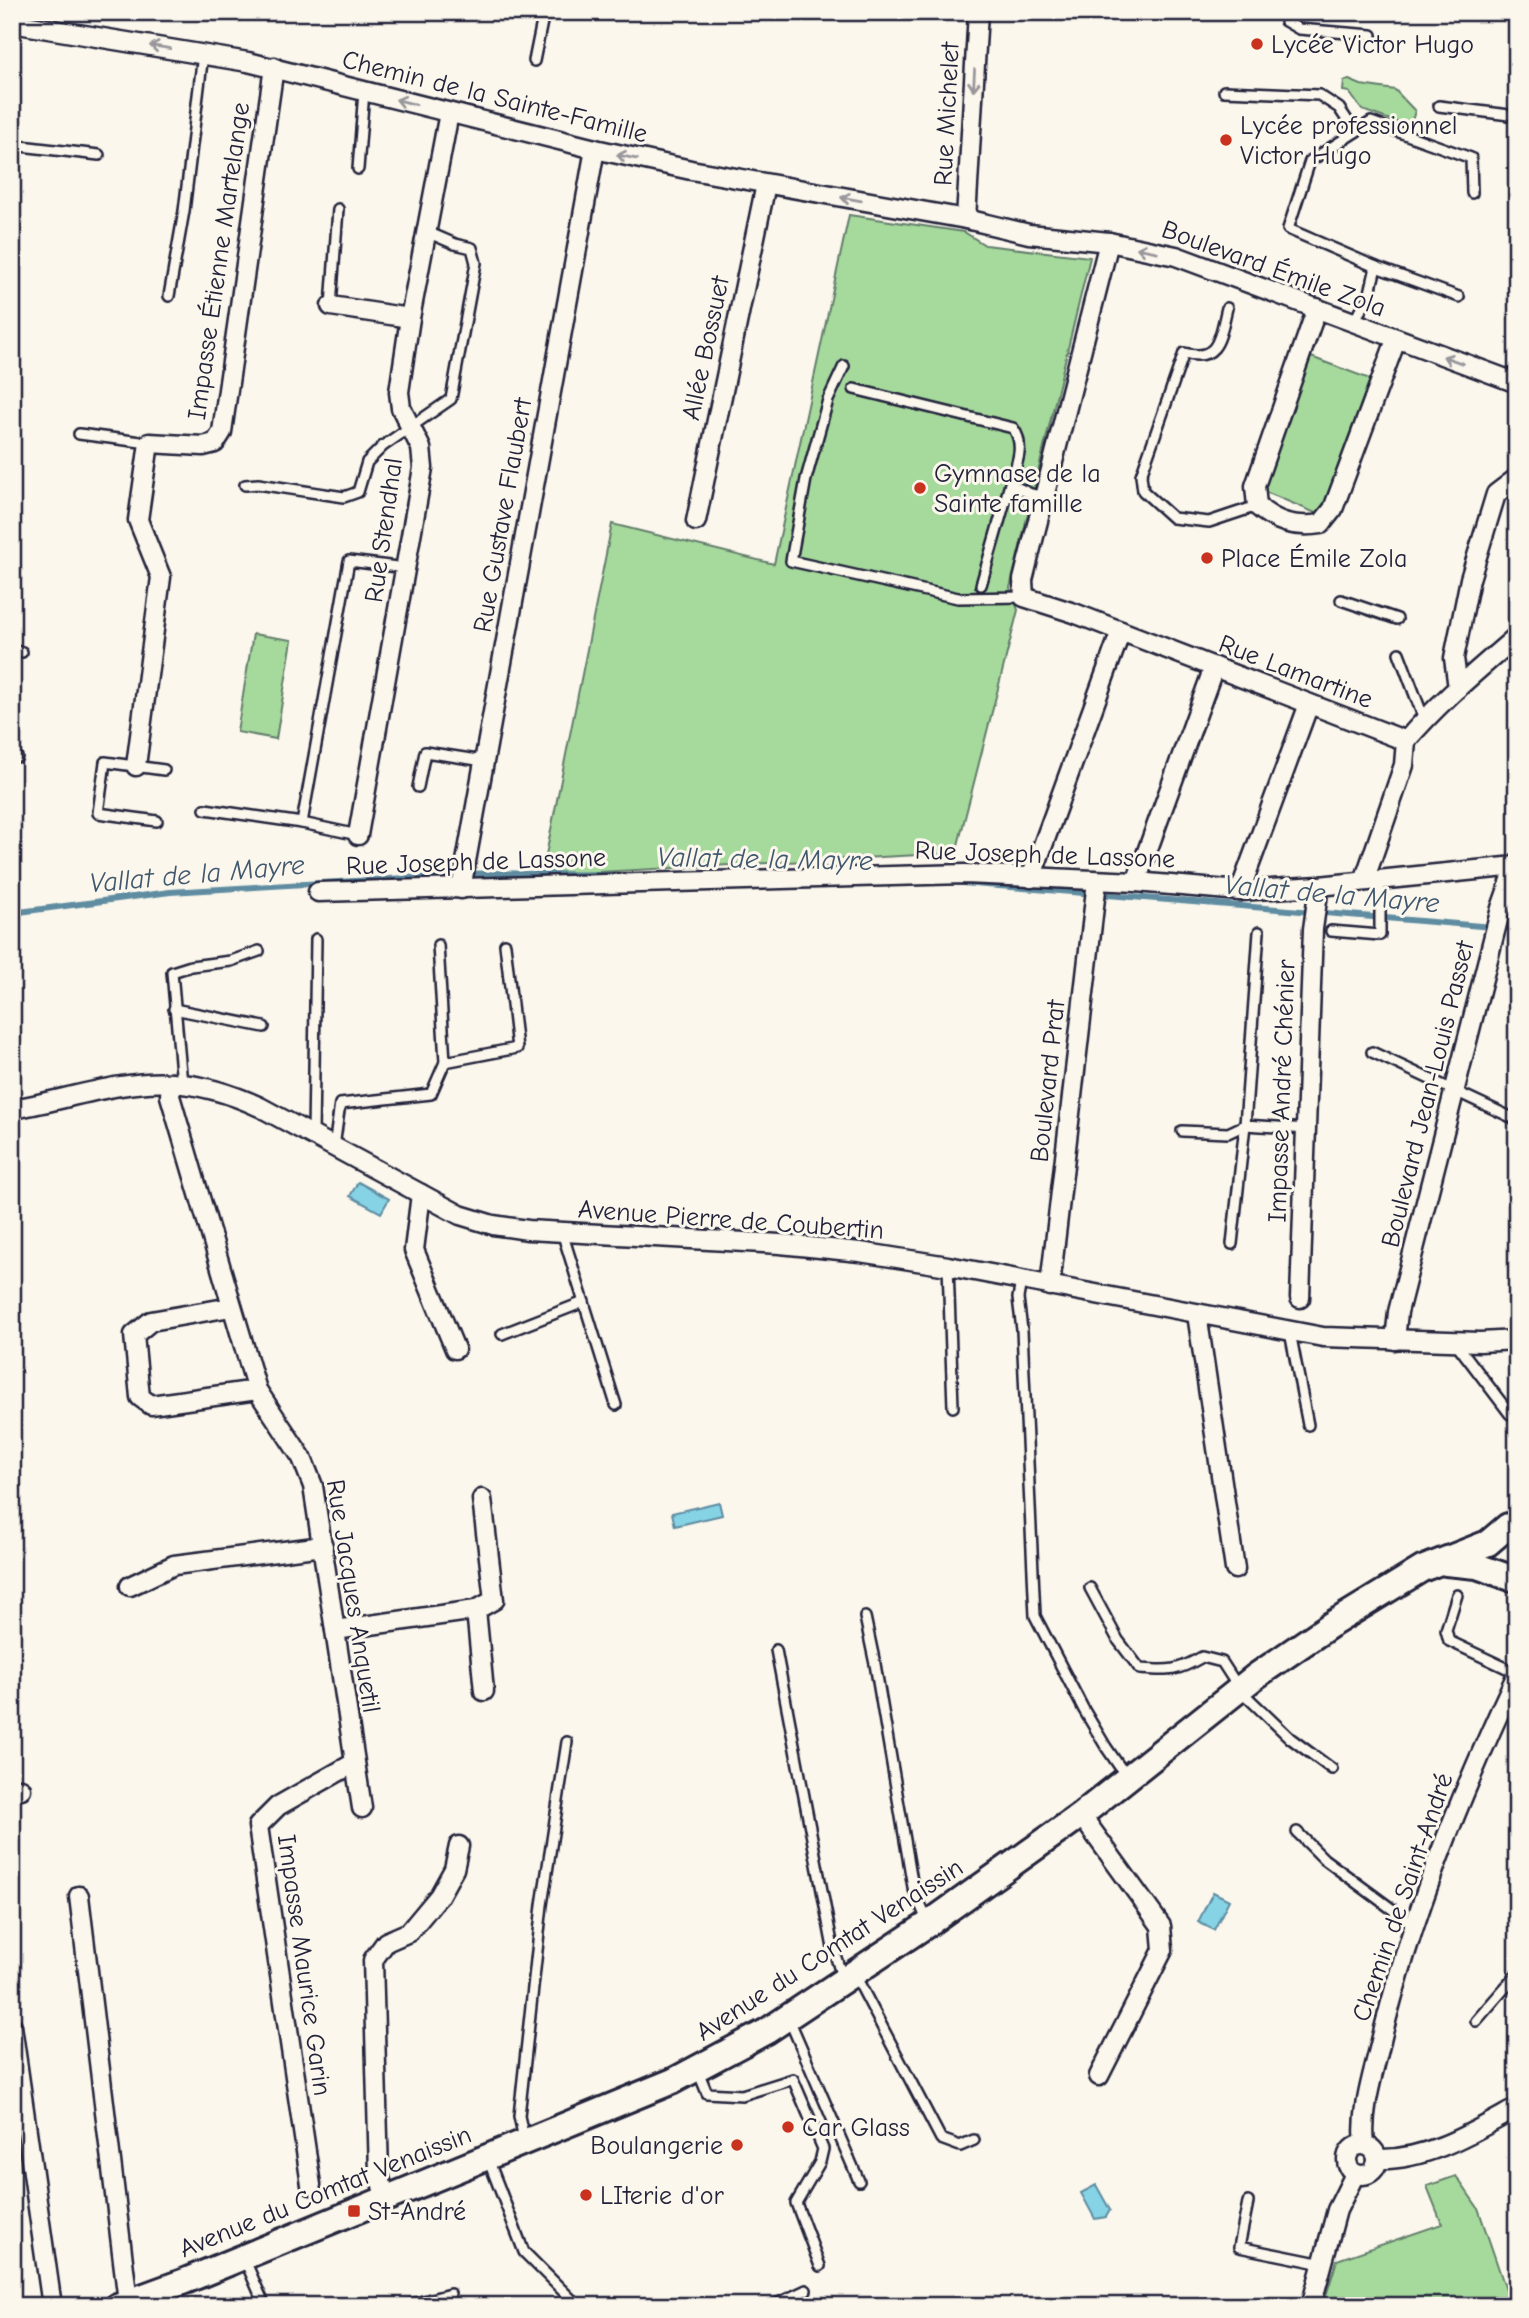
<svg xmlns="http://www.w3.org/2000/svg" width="1529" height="2318" viewBox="0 0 1529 2318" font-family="'Comic Neue',sans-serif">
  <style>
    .green { fill: #a6da9c; stroke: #647e6c; stroke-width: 2 }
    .water { fill: #86d3e5; stroke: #5e8ca1; stroke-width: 2 }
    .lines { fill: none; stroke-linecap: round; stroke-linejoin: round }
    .stream { stroke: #5e8ca1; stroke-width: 6 }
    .lane-casing { stroke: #22223b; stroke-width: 14 }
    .street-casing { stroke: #22223b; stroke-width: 23 }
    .secondary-casing { stroke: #22223b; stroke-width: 30 }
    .lane { stroke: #fbf7ec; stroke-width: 9 }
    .street { stroke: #fbf7ec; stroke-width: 18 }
    .secondary { stroke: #fbf7ec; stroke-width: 24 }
    .oneway { stroke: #99979c }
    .poi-dot { fill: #c8321e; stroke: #fbf7ec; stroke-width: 2.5 }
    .labels { text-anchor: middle; stroke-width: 6; stroke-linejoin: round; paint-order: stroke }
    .poi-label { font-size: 26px; fill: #22223b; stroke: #fbf7ec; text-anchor: start }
    .street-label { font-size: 26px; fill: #22223b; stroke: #fbf7ec }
    .water-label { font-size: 28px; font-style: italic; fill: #40576e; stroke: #fbf7ec }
  </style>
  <rect width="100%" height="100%" fill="#fbf7ec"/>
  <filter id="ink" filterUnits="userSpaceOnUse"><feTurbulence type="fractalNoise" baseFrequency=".0143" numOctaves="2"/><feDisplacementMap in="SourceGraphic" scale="14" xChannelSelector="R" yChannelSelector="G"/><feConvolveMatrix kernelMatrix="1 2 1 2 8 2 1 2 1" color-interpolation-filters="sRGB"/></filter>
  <g filter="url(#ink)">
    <!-- green -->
    <g class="green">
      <path d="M1349 80 1361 85 1395 90 1415 111 1410 127 1362 110 1349 92 1343 91 1344 81Z"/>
      <path d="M849 215 964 232 985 245 1090 257 1010 588 1018 610 956 853 542 875 612 524 774 564Z"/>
      <path d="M1311 357 1370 379 1320 515 1261 490Z"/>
      <path d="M253 634 292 640 276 739 237 732Z"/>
      <path d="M1456 2176 1478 2208 1507 2293 1517 2295V2306H1323L1337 2260 1442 2224 1427 2186Z"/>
    </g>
    <!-- water -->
    <g class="water">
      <path d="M358 1182 389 1199 381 1213 350 1196Z"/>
      <path d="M719 1502 722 1515 675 1526 672 1513Z"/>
      <path d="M1213 1892 1229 1900 1214 1930 1198 1922Z"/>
      <path d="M1096 2185 1110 2210 1106 2217 1095 2219 1081 2193Z"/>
    </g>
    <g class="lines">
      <!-- stream -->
      <g class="stream">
        <path d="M950 882 1517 929"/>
        <path d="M12 913 170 892 489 873 614 875"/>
      </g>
      <defs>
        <g id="lane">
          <path d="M1285 12V21L1299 29 1372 35"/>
          <path d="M534 61 544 12"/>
          <path d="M1224 91 1319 95 1339 108 1355 132"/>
          <path d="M1439 106 1517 116"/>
          <path d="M12 145 99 155"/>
          <path d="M358 169 364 91"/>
          <path d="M1376 267 1459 297"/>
          <path d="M169 296 184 211 203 54"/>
          <path d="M331 306 338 209"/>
          <path d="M1227 308C1220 335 1220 363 1184 353L1141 475 1143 491 1173 518 1209 522 1257 506"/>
          <path d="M1353 322 1369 297 1376 267 1288 229 1310 161 1371 122 1471 158 1472 193"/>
          <path d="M844 366 828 400 806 479 791 561 958 598 1024 597"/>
          <path d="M854 389 1013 428C1026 445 1016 466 1010 484L1031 494 1044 497"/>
          <path d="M79 434 149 443"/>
          <path d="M245 485 258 484 344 497 358 492 367 462 383 446 451 399 476 263 472 248 455 244 427 232"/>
          <path d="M981 585 1010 484"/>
          <path d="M1341 600 1397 619"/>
          <path d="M12 651 22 652"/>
          <path d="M1399 653 1424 719"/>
          <path d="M12 757H17"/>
          <path d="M418 787 425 752 484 761"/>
          <path d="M205 809 302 823"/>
          <path d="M157 821 98 813 105 762 164 770"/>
          <path d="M358 835 302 823 349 561 405 568"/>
          <path d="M1331 931 1380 935V879"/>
          <path d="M1259 932 1245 1125 1307 1129"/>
          <path d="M174 1009 264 1027"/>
          <path d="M1372 1052 1517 1120"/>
          <path d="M445 1062 517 1048 505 944"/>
          <path d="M182 1084 172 972 191 966 231 961 259 951"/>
          <path d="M1182 1131 1228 1133 1245 1125 1232 1244"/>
          <path d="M313 1135 316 939"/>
          <path d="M334 1147 340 1104 431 1094 445 1062 438 945"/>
          <path d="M562 1232 616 1405"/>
          <path d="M948 1266 953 1407"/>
          <path d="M1021 1281 1018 1298 1022 1330 1035 1616 1084 1710 1106 1747 1126 1776"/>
          <path d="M1290 1332 1308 1425"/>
          <path d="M502 1334 584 1302"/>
          <path d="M1456 1343 1510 1414"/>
          <path d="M1090 1588 1118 1640 1140 1669C1169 1671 1176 1672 1202 1657L1222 1662 1240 1690 1290 1738 1332 1769"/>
          <path d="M1457 1595 1446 1630 1449 1641 1517 1673"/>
          <path d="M865 1617 875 1664 913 1887 928 1923"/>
          <path d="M776 1650 833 1948 842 1977"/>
          <path d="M1297 1832 1324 1859 1415 1926"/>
          <path d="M855 1975 941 2139 960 2146 974 2140"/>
          <path d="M789 2019 859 2181"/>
          <path d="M1476 2021 1517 1974"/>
          <path d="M698 2071 707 2093 742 2095 793 2079 823 2149 820 2162 796 2203 820 2266"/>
          <path d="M524 2139 519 2116 542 1905 567 1742"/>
          <path d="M488 2159 524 2252 578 2306"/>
          <path d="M1248 2202 1239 2247 1323 2264"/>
          <path d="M244 2258 265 2306"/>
          <path d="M404 2306 450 2294"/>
          <path d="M772 2306 806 2290"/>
        </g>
        <g id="street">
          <path d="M12 23 248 62 595 149 691 170 966 219 1029 234 1109 242 1176 256 1517 383"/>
          <path d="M966 219 978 12"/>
          <path d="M1109 242 1028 560 1023 580 1024 597 1074 613 1406 741C1439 702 1478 670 1517 636"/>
          <path d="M331 306 410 318"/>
          <path d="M1317 308 1255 486 1257 506C1276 523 1296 528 1321 524L1333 509 1396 340"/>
          <path d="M696 521 766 184"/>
          <path d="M1458 688 1454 658 1470 579 1496 494 1517 478"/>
          <path d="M136 766 161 577 138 520 149 443 203 446 215 443 222 432 274 67"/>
          <path d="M358 835 423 468 421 448 401 408 399 392 410 318 449 113"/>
          <path d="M1031 878 1121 631"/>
          <path d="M1364 881 1404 765 1406 741"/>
          <path d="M1136 882 1214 667"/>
          <path d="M461 889 595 149"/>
          <path d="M1240 891 1309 704"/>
          <path d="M318 892 965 874 1136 882 1240 891 1319 886 1516 866"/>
          <path d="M171 1083 170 1096 257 1390 302 1458 313 1486 362 1808"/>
          <path d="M12 1109C62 1101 123 1079 172 1083 204 1085 232 1094 260 1107L460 1215 493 1225 528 1230 780 1244 860 1252 948 1266 1323 1337 1480 1342 1517 1340"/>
          <path d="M421 1194 414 1250 455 1349"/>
          <path d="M1050 1286 1097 881"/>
          <path d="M1300 1298 1313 929 1319 886"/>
          <path d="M231 1307 151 1321 134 1335 140 1397 151 1405 257 1390"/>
          <path d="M1197 1314 1235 1569"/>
          <path d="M1395 1340 1398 1312 1501 908 1517 863"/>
          <path d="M130 1586 174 1565 323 1546"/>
          <path d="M476 1610 484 1691"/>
          <path d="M335 1630 476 1610 494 1600 482 1499"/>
          <path d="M12 1790 21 1789"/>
          <path d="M1081 1815 1161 1926 1163 1950 1099 2076"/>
          <path d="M79 1896 128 2302"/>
          <path d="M12 2026 52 2306"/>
          <circle cx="1362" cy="2160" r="15"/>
          <path d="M1365 2145C1361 2111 1372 2078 1380 2045 1411 1916 1461 1794 1517 1674"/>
          <path d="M1377 2159C1427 2161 1475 2131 1517 2108"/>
          <path d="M311 2185 258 1826 278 1806 354 1763"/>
          <path d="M385 2198 379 2173 373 1960 386 1942 409 1932 439 1896 454 1869 459 1846"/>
          <path d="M1311 2306 1337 2210 1355 2174"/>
        </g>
        <g id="secondary">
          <path d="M1446 1563 1477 1566 1511 1578"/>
          <path d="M117 2306 185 2281 673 2081 767 2031 928 1924 1081 1815 1256 1676 1332 1624 1422 1569 1488 1543 1508 1526"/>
        </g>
      </defs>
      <!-- lane casing -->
      <use href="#lane" class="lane-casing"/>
      <!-- street casing -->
      <use href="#street" class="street-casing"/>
      <!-- secondary casing -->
      <use href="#secondary" class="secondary-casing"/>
      <!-- lane -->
      <use href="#lane" class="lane"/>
      <!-- street -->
      <use href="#street" class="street"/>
      <!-- secondary -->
      <use href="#secondary" class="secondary"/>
    </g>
    <!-- one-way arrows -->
    <defs><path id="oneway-shaft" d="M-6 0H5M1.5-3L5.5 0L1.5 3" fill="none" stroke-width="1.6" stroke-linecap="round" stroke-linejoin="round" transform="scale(1.75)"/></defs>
    <g class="oneway">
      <use href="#oneway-shaft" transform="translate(160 47) rotate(-171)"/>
      <use href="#oneway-shaft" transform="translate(974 80) rotate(93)"/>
      <use href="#oneway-shaft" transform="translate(406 102) rotate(-166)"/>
      <use href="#oneway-shaft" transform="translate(627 157) rotate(-168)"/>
      <use href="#oneway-shaft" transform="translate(851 199) rotate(-170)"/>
      <use href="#oneway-shaft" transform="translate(1147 250) rotate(-169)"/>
      <use href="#oneway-shaft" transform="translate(1453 360) rotate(-160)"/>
    </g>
  </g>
  <!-- markers -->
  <g class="poi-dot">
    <circle cx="1257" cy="44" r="7"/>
    <circle cx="1226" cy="140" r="7"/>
    <circle cx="920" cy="488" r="7"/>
    <circle cx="1207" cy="558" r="7"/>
    <circle cx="788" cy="2127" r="7"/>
    <circle cx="737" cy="2145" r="7"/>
    <circle cx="586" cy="2195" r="7"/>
    <rect x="347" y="2204" width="14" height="14" rx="3.5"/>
  </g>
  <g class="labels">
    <!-- poi labels -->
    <g class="poi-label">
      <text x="1271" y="53">Lycée Victor Hugo</text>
      <text x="1240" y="134">Lycée professionnel<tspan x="1240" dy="30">Victor Hugo</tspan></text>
      <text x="934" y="482">Gymnase de la<tspan x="934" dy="30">Sainte famille</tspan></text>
      <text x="1221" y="567">Place Émile Zola</text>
      <text x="802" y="2136">Car Glass</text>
      <text x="723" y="2154" text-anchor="end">Boulangerie</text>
      <text x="600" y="2204">LIterie d'or</text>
      <text x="368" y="2220">St-André</text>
    </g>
    <!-- street labels -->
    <g class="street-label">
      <text transform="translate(495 96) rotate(14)" y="9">Chemin de la Sainte-Famille</text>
      <text transform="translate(946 114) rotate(-87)" y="9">Rue Michelet</text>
      <text transform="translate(218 261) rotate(-82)" y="9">Impasse Étienne Martelange</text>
      <text transform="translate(1274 268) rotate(20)" y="9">Boulevard Émile Zola</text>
      <text transform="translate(705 348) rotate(-78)" y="9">Allée Bossuet</text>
      <text transform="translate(502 515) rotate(-80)" y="9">Rue Gustave Flaubert</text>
      <text transform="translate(383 530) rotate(-82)" y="9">Rue Stendhal</text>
      <text transform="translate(1296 671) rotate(21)" y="9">Rue Lamartine</text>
      <text transform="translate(1045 854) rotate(2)" y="9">Rue Joseph de Lassone</text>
      <text transform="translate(476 861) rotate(-2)" y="9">Rue Joseph de Lassone</text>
      <text transform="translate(1047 1081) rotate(-84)" y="9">Boulevard Prat</text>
      <text transform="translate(1281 1091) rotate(-88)" y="9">Impasse André Chénier</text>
      <text transform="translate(1427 1094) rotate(-76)" y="9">Boulevard Jean-Louis Passet</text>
      <text transform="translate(731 1219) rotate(4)" y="9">Avenue Pierre de Coubertin</text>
      <text transform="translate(354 1596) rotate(81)" y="9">Rue Jacques Anquetil</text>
      <text transform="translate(1402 1897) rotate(-71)" y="9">Chemin de Saint-André</text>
      <text transform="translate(829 1949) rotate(-33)" y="9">Avenue du Comtat Venaissin</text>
      <text transform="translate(305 1965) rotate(82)" y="9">Impasse Maurice Garin</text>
      <text transform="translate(325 2191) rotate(-22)" y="9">Avenue du Comtat Venaissin</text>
    </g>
    <!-- water labels -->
    <g class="water-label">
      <text transform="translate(765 858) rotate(1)" y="10">Vallat de la Mayre</text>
      <text transform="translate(197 873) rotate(-5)" y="10">Vallat de la Mayre</text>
      <text transform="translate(1332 893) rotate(5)" y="10">Vallat de la Mayre</text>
    </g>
  </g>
  <!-- margin -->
  <rect width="1529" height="2318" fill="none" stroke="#fbf7ec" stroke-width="42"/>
  <rect x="21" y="21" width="1487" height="2276" fill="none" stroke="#22223b" stroke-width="2.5" filter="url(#ink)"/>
</svg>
